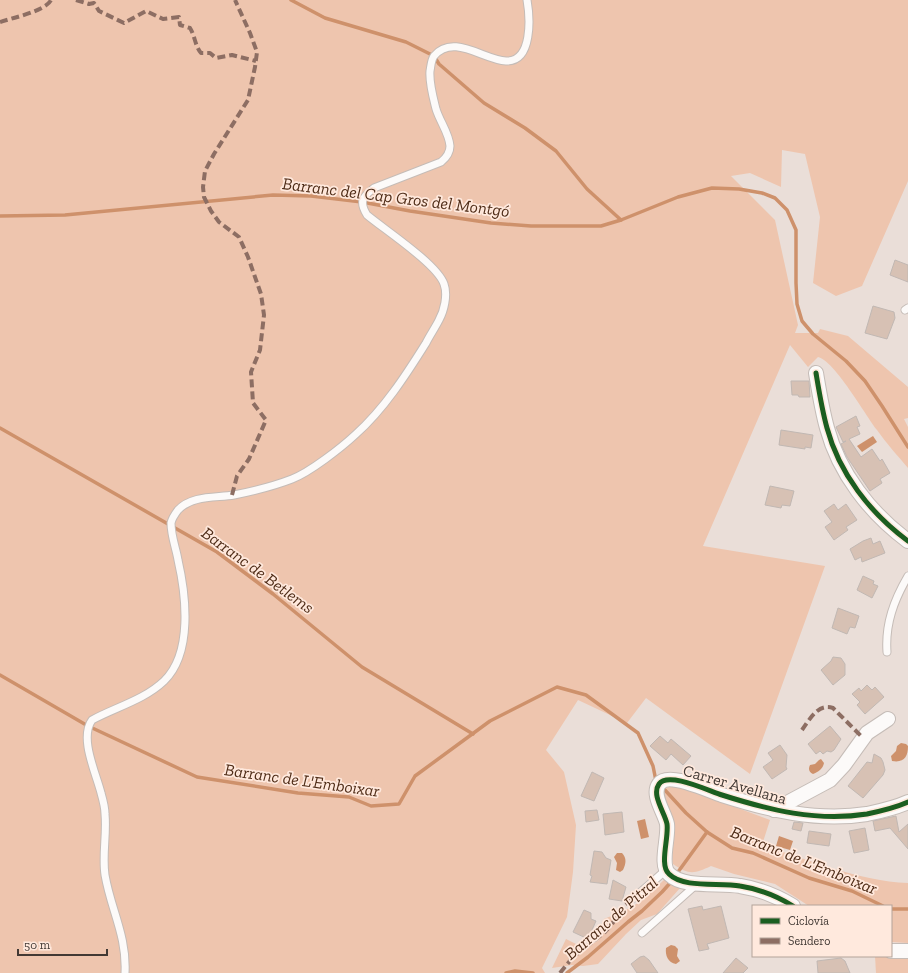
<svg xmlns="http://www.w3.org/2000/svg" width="908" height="973" viewBox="0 0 908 973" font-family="'Zilla Slab',serif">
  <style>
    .green { fill: #eec5ae }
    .water { fill: #ce916b }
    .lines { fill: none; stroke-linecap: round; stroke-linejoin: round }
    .stream { stroke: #ce916b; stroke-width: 3.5 }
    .building { fill: #d7c1b4; stroke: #c1b8b3 }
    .lane-casing { stroke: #c5bcb7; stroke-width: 9 }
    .street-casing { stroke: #c5bcb7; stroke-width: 16 }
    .lane { stroke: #fcfaf9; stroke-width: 7 }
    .street { stroke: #fcfaf9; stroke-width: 14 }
    .quiet { stroke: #8d6e63; stroke-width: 4; stroke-dasharray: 8 4; stroke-linecap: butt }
    .cycleway-casing { stroke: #ffe9dd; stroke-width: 8 }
    .cycleway { stroke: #1b5e20; stroke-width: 5 }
    .labels { text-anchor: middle; stroke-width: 3.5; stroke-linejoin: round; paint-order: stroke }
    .street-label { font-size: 16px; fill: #423934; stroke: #ffe9dd }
    .water-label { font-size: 17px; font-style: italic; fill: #502d18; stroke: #ffe9dd }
  </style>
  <rect width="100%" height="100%" fill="#eaded8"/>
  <!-- green -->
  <g class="green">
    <path d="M0 0H908V181L862 286 836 296 813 283 820 217 805 154 782 150 781 187 750 173 731 176 775 220 798 325 795 333H818L820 329 848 336 908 387V418L904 419 908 427V468C898 456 886 443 877 430 866 416 834 360 818 357L808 367 790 345 703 546 825 566 750 774 646 698 627 723 578 700 546 750 564 772 576 825 573 872 567 917 542 968 545 973H0Z"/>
    <path d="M670 785 681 787 770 820 762 845C810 860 858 881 908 883V943L891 942V906H809L775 884 734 874 711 866C694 874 689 875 673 864 671 853 675 843 673 832 672 819 666 805 662 792Z"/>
    <path d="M665 879 680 888 657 914 641 920 626 934 598 964 583 966 572 965 552 968 566 939 578 945 587 947 599 940V931L604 919 630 908 644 899Z"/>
    <path d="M875 956 908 958V973H876Z"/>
  </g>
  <!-- water -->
  <g class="water">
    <path d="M873 436 877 442 862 452 857 446Z"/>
    <path d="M901 743 906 744 908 746C908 757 904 763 892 761L891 756 896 751 897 746Z"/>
    <path d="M821 759 824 763C823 769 818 772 813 774 809 772 808 769 810 765L815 764 819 760Z"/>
    <path d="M645 819 649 837 641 839 637 821Z"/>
    <path d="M779 836 793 841 790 850 776 846Z"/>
    <path d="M617 853H622C627 858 626 864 623 870L620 872 616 870 617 863 614 857Z"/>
    <path d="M671 945 675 946 678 949 677 956 680 961 676 964C668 963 665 955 666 948Z"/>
  </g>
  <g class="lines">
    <!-- stream -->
    <g class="stream">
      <path d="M291 0 325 18 406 42 434 56 439 64 484 103 525 128 556 151 587 189 621 220 678 197 712 188 739 189 762 193 775 198 787 210 796 230V283L797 304 802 321 813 334 846 361 865 381 882 406 908 447"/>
      <path d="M0 216 65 215 273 195 311 196 362 202 410 211 491 223 531 226H601L621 220"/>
      <path d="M0 428 217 552 273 594 362 667 473 734"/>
      <path d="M0 675 88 726 197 777 298 793 349 797 371 806 399 804 415 776 490 721 557 687 586 695 638 733 653 766 656 781"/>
      <path d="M664 789 686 813 707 832 732 848 753 853 809 878 852 891 883 906"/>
      <path d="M678 872 707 832"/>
      <path d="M891 909H908"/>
      <path d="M506 973 515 971 533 973"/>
      <path d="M567 973 588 957 628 922 642 911 662 892 671 882"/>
    </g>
  </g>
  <!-- building -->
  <g class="building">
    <path d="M895 260 908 265V282L890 275Z"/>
    <path d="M873 306 894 312 895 318 887 339 865 333Z"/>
    <path d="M791 381H809L810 397H799L798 395H792Z"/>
    <path d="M856 416 860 426 857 427 860 434 849 439 861 457 872 449 880 461 882 459 890 473 880 479 882 483 870 491 847 457 841 444 846 441 843 442 836 427Z"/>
    <path d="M781 430 813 435 811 448 805 447V449L779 445Z"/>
    <path d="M770 486 794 491 790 506 782 505 781 508 765 505Z"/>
    <path d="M834 504 838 510 846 504 857 520 846 527 848 530 834 540 825 527 832 522 824 511Z"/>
    <path d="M871 538 873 544 880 541 885 553 862 562 861 557 855 560 850 549 863 541Z"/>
    <path d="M863 576 874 581 873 584 878 586 872 598 857 590Z"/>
    <path d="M838 608 859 616 855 628 850 627 847 634 832 628Z"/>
    <path d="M833 657 841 658 845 664V675L833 685 821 670 831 661Z"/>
    <path d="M867 685 872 690 875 687 884 697 865 714 857 705 860 702 852 694 859 688 861 691Z"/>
    <path d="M830 726 841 739 834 750 831 752 827 751 823 754 820 751 816 754 808 744Z"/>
    <path d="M660 736 668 743 671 739 691 756 683 765 671 754 666 760 650 746Z"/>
    <path d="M780 745 787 755 786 767 787 769 772 779 763 767 773 760 768 753Z"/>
    <path d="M874 754 881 758 883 762 885 770 883 775 863 798 848 786 867 762 872 763Z"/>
    <path d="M592 772 604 778 594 801 581 796Z"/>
    <path d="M597 810 599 820 586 822 585 811Z"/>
    <path d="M622 812 624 832 605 835 603 814Z"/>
    <path d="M896 816 899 832 908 824V849L890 828 875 831 873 821Z"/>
    <path d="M794 822 803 823 801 831 792 829Z"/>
    <path d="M865 828 869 850 854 853 849 831Z"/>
    <path d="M809 831 831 834 829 846 807 843Z"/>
    <path d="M594 851 602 852 606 858 611 860 607 884 590 882 592 876 590 875Z"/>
    <path d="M613 880 626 887 622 901 609 899Z"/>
    <path d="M702 906 703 910 721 906 729 938 707 944 709 949 699 951 688 909Z"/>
    <path d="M584 910 591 913V919L596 921 588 939 573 932Z"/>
    <path d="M644 956 649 960 658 973H637L631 964 640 957Z"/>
    <path d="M736 958 748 968 743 973H723Z"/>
    <path d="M841 958 845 961 850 973H818L817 961Z"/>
  </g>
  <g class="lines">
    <defs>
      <g id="lane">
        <path d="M905 310 908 308"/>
        <path d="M887 652C885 624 894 600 908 576"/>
        <path d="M634 898 666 870"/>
        <path d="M642 933 697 884"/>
        <path d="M125 973C127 936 111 910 105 875 102 855 107 834 105 814 105 807 103 800 101 793 96 773 79 738 92 720 116 707 144 700 164 681 193 653 186 595 178 560 176 548 171 536 171 523 172 518 175 514 178 510 192 495 216 498 234 495 254 491 274 486 292 479 310 472 341 448 356 434 384 409 406 375 426 343 430 335 435 328 439 320 444 311 448 295 444 284 437 264 385 230 367 215 359 202 362 197 374 188L441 162C446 158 450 153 450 146 449 133 440 122 436 109 433 97 429 83 430 71 431 66 431 60 434 56 453 33 484 60 506 61 533 62 530 17 527 0"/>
      </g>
      <g id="street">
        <path d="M816 373C819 391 822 410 827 428 839 473 870 513 908 541"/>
        <path d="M774 810 830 780 844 765 867 733 888 719"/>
        <path d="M793 906C777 896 759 889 740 886 720 882 684 889 669 874 659 865 669 838 667 824 665 813 651 795 659 784 668 771 709 791 722 795 769 810 817 822 867 814 881 811 895 808 908 802"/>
        <path d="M891 951H908"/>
      </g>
    </defs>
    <!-- lane casing -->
    <use href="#lane" class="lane-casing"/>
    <!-- street casing -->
    <use href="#street" class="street-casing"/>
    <!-- lane -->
    <use href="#lane" class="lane"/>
    <!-- street -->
    <use href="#street" class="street"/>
    <!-- quiet -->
    <g class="quiet">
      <path d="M76 0 89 4 94 3 99 11 124 23 146 11 163 19 179 17 180 25 190 28C195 36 195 46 201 53H210L216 58 232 55 256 61"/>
      <path d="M0 22C12 18 46 11 51 0"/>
      <path d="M232 495 237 476 249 459 266 420 253 403 251 372 260 350 264 315 261 294 248 257 239 237 219 222 211 211 204 197 203 187 205 171 214 154 248 100 255 67 257 52 250 33 235 0"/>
      <path d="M802 730C810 719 818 703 833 708L863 738"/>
      <path d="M560 973 573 957 605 932 612 924 624 905 634 898"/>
    </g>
    <defs>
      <g id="cycleway">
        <path d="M816 373C819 391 822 410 827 428 839 473 870 513 908 541"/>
        <path d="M793 906C777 896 759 889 740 886 720 882 684 889 669 874 659 865 669 838 667 824 665 813 651 795 659 784 668 771 709 791 722 795 769 810 817 822 867 814 881 811 895 808 908 802"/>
      </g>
    </defs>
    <!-- cycleway casing -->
    <use href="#cycleway" class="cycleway-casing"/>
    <!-- cycleway -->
    <use href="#cycleway" class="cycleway"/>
  </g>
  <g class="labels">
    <!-- street labels -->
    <g class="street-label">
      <text transform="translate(735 784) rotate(16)" y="6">Carrer Avellana</text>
    </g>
    <!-- water labels -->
    <g class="water-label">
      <text transform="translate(396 197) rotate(7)" y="6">Barranc del Cap Gros del Montgó</text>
      <text transform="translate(258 570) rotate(36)" y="6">Barranc de Betlems</text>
      <text transform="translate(302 780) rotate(8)" y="6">Barranc de L'Emboixar</text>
      <text transform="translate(804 860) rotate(22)" y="6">Barranc de L'Emboixar</text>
      <text transform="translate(611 918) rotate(-41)" y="6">Barranc de Pitral</text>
    </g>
  </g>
  <!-- legend -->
  <rect x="752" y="905" width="140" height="52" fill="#ffe9dd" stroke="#b3a399"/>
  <rect x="760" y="918" width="20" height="6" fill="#1b5e20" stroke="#b3a399"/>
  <text x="788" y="925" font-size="12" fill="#423934">Ciclovía</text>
  <rect x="760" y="938" width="20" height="6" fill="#8d6e63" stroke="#b3a399"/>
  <text x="788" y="945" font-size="12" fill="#423934">Sendero</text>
  <!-- scale -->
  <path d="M18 949v6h89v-6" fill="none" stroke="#423934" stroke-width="2"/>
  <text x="24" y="949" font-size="12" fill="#423934" stroke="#ffe9dd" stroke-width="3" paint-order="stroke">50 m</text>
</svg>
